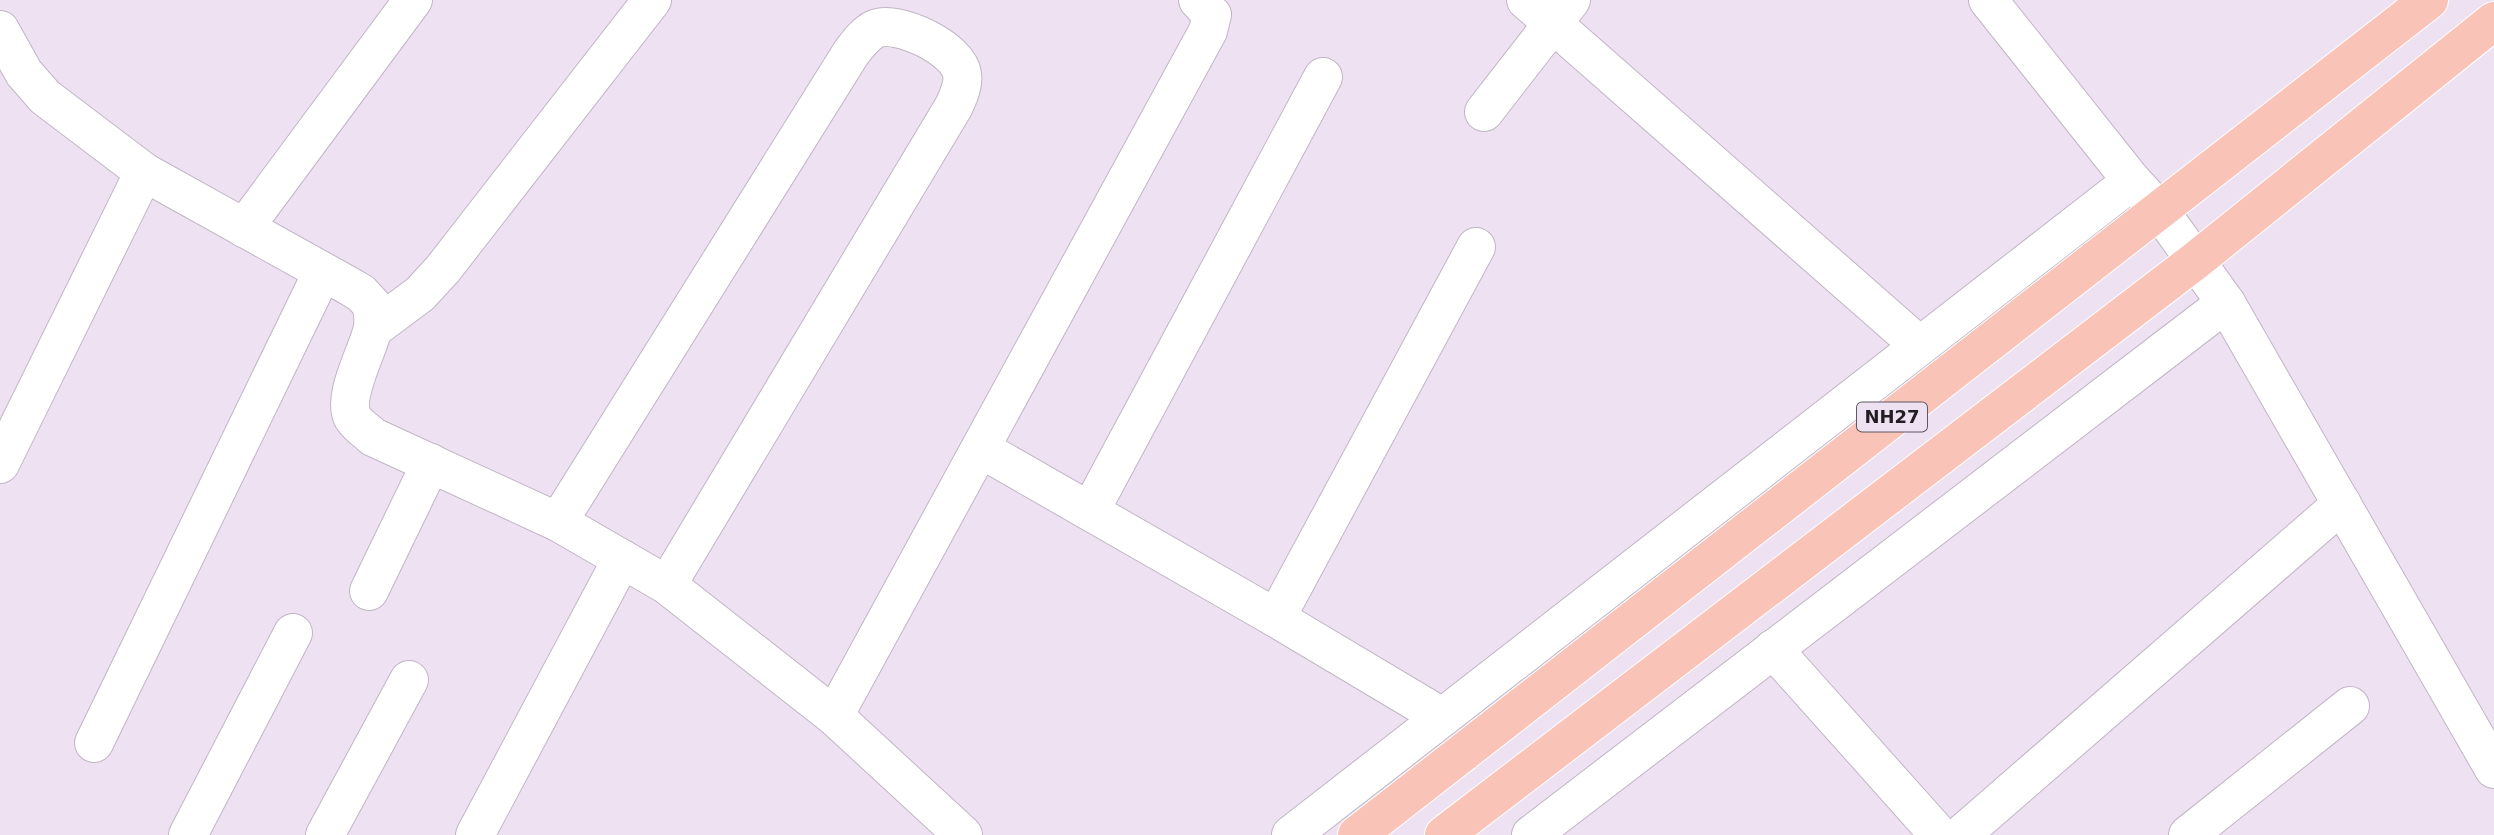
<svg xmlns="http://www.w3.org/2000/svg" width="2494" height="835" viewBox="0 0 2494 835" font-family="'DejaVu Sans',sans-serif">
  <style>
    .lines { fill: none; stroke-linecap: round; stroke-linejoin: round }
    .minor-casing { stroke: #c1b5c5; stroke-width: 40 }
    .tertiary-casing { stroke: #c1b5c5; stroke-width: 40 }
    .trunk-casing { stroke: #fff; stroke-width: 40 }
    .minor { stroke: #fff; stroke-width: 38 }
    .tertiary { stroke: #fff; stroke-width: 38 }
    .trunk { stroke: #fac3b8; stroke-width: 38 }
    .labels { text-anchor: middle; stroke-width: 6; stroke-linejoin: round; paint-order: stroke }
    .shield { fill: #eee1f2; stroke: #5e5861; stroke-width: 2 }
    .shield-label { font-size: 18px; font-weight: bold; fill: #211d23 }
  </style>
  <rect width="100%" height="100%" fill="#eee1f2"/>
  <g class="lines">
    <defs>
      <g id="minor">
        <path d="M1526 0 1920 346"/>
        <path d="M0 30 24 73 45 97 144 172 349 286 361 293 372 305C373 313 374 320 373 327 369 350 341 396 353 418 358 426 367 431 373 437L558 522 667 585 834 716 963 835"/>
        <path d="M1484 112 1571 0"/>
        <path d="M2159 210 2226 303 2494 769"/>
        <path d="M244 228 413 0"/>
        <path d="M373 329 420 294 443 269 652 0"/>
        <path d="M981 449 1276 618 1442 717"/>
        <path d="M0 464 144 172"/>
        <path d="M1090 511 1323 77"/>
        <path d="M558 522 851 53C858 44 865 34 875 29 897 19 959 49 962 74 964 85 958 97 954 106L667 585"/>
        <path d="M369 591 431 463"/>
        <path d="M1276 618 1476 247"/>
        <path d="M1773 649 1939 835"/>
        <path d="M834 716 1208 31 1212 15 1198 0"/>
        <path d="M94 743 322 273"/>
        <path d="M188 835 293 633"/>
        <path d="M325 835 409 680"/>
        <path d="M475 835 622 559"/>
        <path d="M1291 835 2132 181"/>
        <path d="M1531 835 2226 303"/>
        <path d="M1961 835 2342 504"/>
        <path d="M2188 835 2350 706"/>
      </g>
      <path id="tertiary" d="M1988 0 2132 181 2159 210"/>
      <g id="trunk">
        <path d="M1357 835 2429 0"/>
        <path d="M1444 835 2195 261 2494 21"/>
      </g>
    </defs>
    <!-- minor casing -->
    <use href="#minor" class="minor-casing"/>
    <!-- tertiary casing -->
    <use href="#tertiary" class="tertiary-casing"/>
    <!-- trunk casing -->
    <use href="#trunk" class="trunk-casing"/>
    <!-- minor -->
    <use href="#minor" class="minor"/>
    <!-- tertiary -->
    <use href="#tertiary" class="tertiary"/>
    <!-- trunk -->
    <use href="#trunk" class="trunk"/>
  </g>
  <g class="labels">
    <!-- shield labels -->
    <rect class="shield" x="1857" y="402.5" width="70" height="29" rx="5"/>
    <g class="shield-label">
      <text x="1892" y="423">NH27</text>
    </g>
  </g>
</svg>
